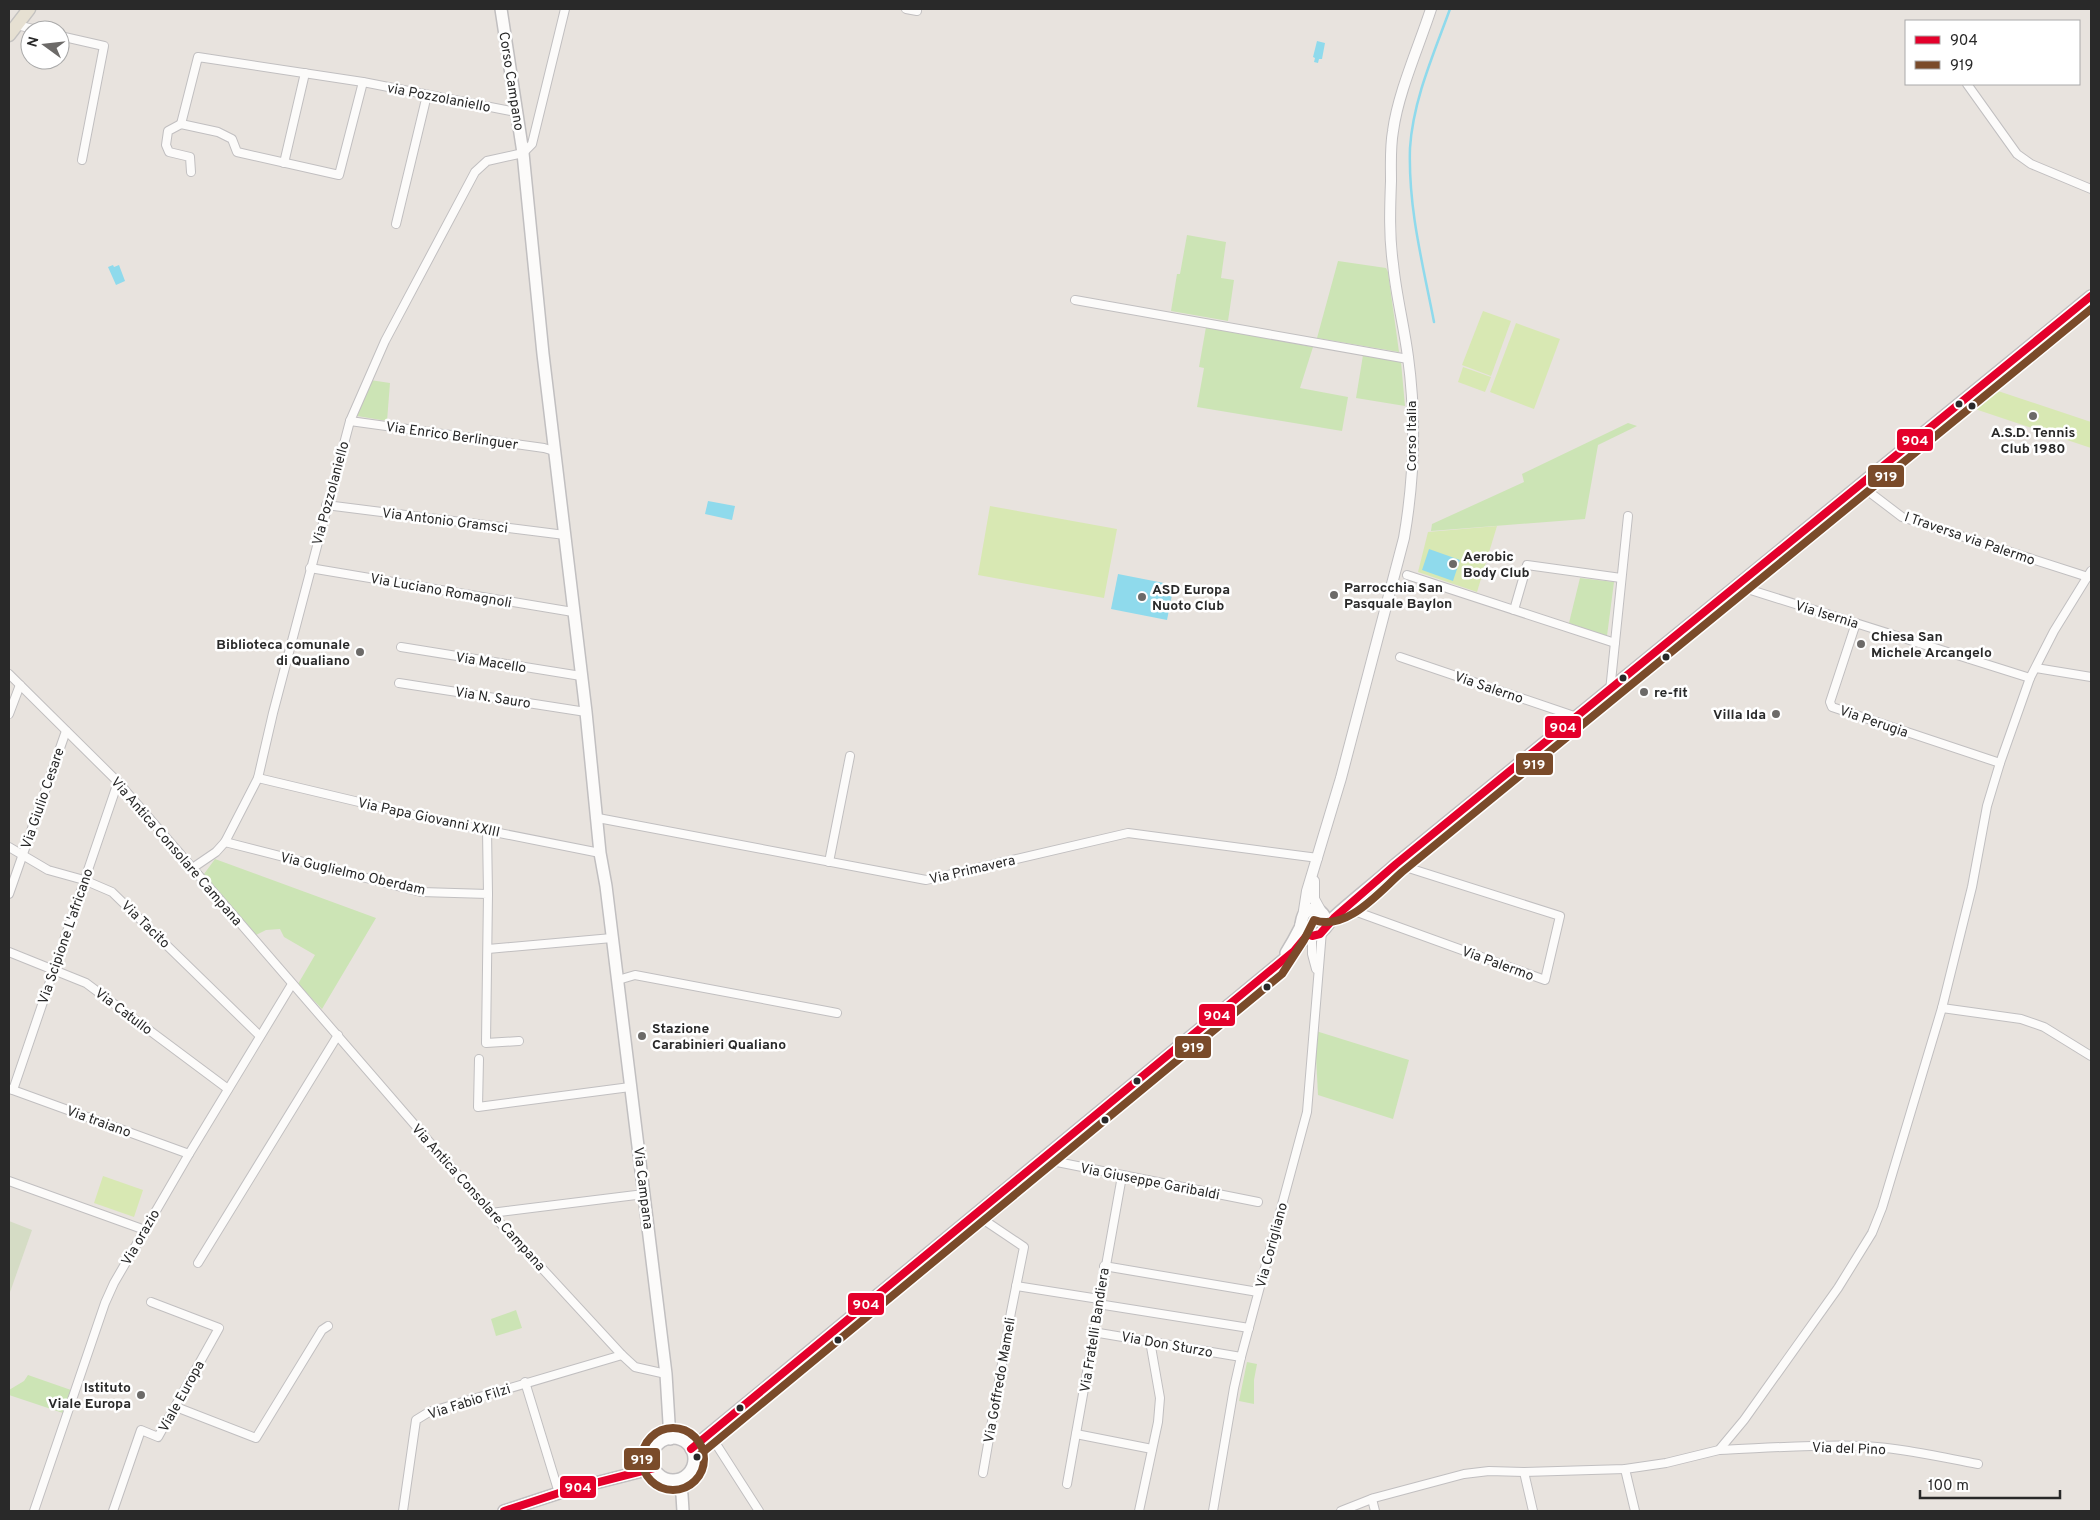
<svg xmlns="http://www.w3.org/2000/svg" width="2100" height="1520" viewBox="0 0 2100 1520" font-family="Overpass,sans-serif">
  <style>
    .green { fill: #cce4b5 }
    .cemetery { fill: #d5dcc5 }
    .pitch { fill: #d8e8b3 }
    .water { fill: #8fdaec }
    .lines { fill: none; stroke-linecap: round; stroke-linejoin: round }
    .stream { stroke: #8fdaec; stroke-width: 2.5 }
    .minor-casing { stroke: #c1bfc0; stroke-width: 10 }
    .tertiary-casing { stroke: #c1bfc0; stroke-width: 12 }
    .secondary-casing { stroke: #c1bfc0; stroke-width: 14 }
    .primary-casing { stroke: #c4c2c0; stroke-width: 15 }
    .minor { stroke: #fcfbfa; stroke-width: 8 }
    .tertiary { stroke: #fcfbfa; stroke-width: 10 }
    .secondary { stroke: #fcfbfa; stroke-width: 11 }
    .primary { stroke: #e6e0d2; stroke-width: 12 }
    .bus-1-casing { stroke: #fff; stroke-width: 11 }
    .bus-2-casing { stroke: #fff; stroke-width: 11 }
    .bus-1 { stroke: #e4002b; stroke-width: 8 }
    .bus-2 { stroke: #7a4b2a; stroke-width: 8 }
    .bus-dot { fill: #292929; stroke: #fff; stroke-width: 2 }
    .poi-dot { fill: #6c6a68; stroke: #fff; stroke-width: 2 }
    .labels { text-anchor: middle; stroke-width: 5; stroke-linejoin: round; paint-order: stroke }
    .street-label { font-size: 14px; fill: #292929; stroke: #fff }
    .poi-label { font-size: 14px; font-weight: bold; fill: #292929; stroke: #fff; text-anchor: start }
    .line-badge { stroke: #fff; stroke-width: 2 }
    .badge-label { font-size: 14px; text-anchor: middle; font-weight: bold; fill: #fff }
  </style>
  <rect width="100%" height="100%" fill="#e8e3de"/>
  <!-- green -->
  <g class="green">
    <path d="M1187 235 1226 242 1221 278 1234 280 1228 321 1171 311 1177 274H1180Z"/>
    <path d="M1338 261 1386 268 1388 272 1399 352 1317 338Z"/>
    <path d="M1206 327 1313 347 1300 388 1348 397 1342 431 1197 407 1204 368 1199 367Z"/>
    <path d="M1363 355 1401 362 1405 406 1356 398Z"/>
    <path d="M370 380 390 383 387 421 357 416Z"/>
    <path d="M1628 423 1637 426 1598 445 1585 519 1431 531 1432 524 1524 482 1522 474Z"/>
    <path d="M1580 578 1614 582 1607 636 1569 623Z"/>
    <path d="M215 859 376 918 322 1009 298 984 315 955 284 937 280 929 266 930 256 935 204 874Z"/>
    <path d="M1316 1031 1409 1060 1393 1119 1318 1095 1316 1057Z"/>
    <path d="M516 1310 522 1328 496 1336 491 1319Z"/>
    <path d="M1247 1362 1257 1364 1254 1380V1404L1239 1401Z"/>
    <path d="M28 1375 71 1390 63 1413 9 1395V1390L24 1381Z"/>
  </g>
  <!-- cemetery -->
  <path class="cemetery" d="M9 1221 32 1230 9 1295Z"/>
  <!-- pitch -->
  <g class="pitch">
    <path d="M1483 311 1511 321 1491 376 1462 365Z"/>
    <path d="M1516 323 1560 339 1534 409 1490 392Z"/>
    <path d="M1463 367 1491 377 1485 392 1458 382Z"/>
    <path d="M1992 389 2091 422V448L1969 407Z"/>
    <path d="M990 506 1117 529 1104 598 978 575Z"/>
    <path d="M1497 526 1477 592 1418 572 1428 532Z"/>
    <path d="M103 1176 143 1190 134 1217 94 1203Z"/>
  </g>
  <!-- water -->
  <g class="water">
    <path d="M1317 41 1325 43 1322 59H1319L1318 63 1314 62 1315 58 1313 57Z"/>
    <path d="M113 265 114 267 119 265 125 281 116 285 108 267Z"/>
    <path d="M708 501 735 506 732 520 705 514Z"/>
    <path d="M1429 549 1460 560 1453 581 1422 570Z"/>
    <path d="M1118 574 1174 585 1167 620 1111 609Z"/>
  </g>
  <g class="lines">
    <!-- stream -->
    <path class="stream" d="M1434 322C1423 265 1408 208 1410 148 1413 100 1434 53 1450 9"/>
    <defs>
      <g id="minor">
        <path d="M906 9 917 11"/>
        <path d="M17 25 37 30"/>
        <path d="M60 36 104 46 82 160"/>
        <path d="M1967 84 2017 154 2031 164 2091 189"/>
        <path d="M181 124 198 57 363 82 516 112"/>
        <path d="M284 163 305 73"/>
        <path d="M191 172 190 157 169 152 166 145 168 131 181 124 218 132 232 139 237 152 339 175 363 82"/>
        <path d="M396 224 427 95"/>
        <path d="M1075 300 1408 359"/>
        <path d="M350 421 544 448 554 451"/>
        <path d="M1860 485 1902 517 2088 577"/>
        <path d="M326 505 565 535"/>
        <path d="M310 568 573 612"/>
        <path d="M1407 575 1615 643"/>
        <path d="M1738 586 2030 678"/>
        <path d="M1514 610 1527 565 1621 578"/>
        <path d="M1856 623 1830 702 1832 707 2000 763"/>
        <path d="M401 647 581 676"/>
        <path d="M1400 657 1577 717"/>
        <path d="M2036 668 2091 677"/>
        <path d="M9 674 118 782 491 1213 622 1355 635 1367 666 1374"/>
        <path d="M399 683 586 712"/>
        <path d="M1610 691 1628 516"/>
        <path d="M9 714 20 685"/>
        <path d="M258 778 439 821 600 853"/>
        <path d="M598 818 926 880 1128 833 1318 858"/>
        <path d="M487 830 488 894"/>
        <path d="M225 842 421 892 488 894 486 1043 519 1041"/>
        <path d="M9 847 48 870 84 880 112 892 260 1036"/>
        <path d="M829 862 850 756"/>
        <path d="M194 867 216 852 225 842 258 778 273 713 350 421 385 341 475 172 487 161 523 153 532 144 565 9"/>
        <path d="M9 894 66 731"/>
        <path d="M1346 908 1545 980 1560 916 1396 864"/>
        <path d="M1312 936V954L1316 969"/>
        <path d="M488 949 612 938"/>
        <path d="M9 952 86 983 228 1089"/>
        <path d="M618 980 635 975 837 1013"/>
        <path d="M1942 1008 2021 1019 2044 1027 2091 1056"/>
        <path d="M479 1059 478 1107 630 1087"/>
        <path d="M10 1089 189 1154"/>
        <path d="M13 1090 118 782"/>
        <path d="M1042 1159 1258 1202"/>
        <path d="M9 1181 145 1230"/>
        <path d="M491 1213 644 1194"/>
        <path d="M975 1214 1024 1247 1011 1312 983 1473"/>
        <path d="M198 1263 338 1035"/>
        <path d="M1104 1266 1258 1292"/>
        <path d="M1016 1286 1099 1299"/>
        <path d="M1098 1304 1249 1328"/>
        <path d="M1093 1332 1241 1357"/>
        <path d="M525 1382 559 1493"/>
        <path d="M176 1407 256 1438 322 1330 328 1326"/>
        <path d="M709 1433 759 1511"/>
        <path d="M1076 1434 1152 1449"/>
        <path d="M1719 1450C1767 1448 1816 1444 1864 1446 1902 1448 1940 1457 1978 1464"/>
        <path d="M1625 1469 1635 1511"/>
        <path d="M1524 1472 1533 1511"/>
        <path d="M1067 1484 1122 1176"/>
        <path d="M1372 1499 1375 1511"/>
        <path d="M34 1511 105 1303 114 1283 189 1154 292 984"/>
        <path d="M113 1511 141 1430 158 1437 219 1328 151 1302"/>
        <path d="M403 1511 416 1420 429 1412 622 1355"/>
        <path d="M1139 1511 1158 1422 1160 1398 1150 1341"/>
        <path d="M1213 1511 1234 1388 1241 1357 1307 1112 1322 931"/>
        <path d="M1341 1511 1374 1498 1464 1474 1489 1471 1524 1472 1625 1469 1666 1463 1719 1450 1744 1420 1838 1288 1872 1233 1882 1208 1942 1008 1972 887 1987 806 2000 763 2030 678 2054 631 2091 571"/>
      </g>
      <g id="tertiary">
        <path d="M1314 881V899L1320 910"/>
        <path d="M1303 917 1307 891 1341 778 1404 538C1414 480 1416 416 1408 357 1404 326 1396 295 1393 264 1389 236 1390 208 1391 181 1391 164 1390 148 1393 131 1398 93 1419 46 1431 9"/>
      </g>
      <g id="secondary">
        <path d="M501 9 523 153 543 354 586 712 600 853 606 886 666 1374 670 1439"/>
        <path d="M1301 925C1303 932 1311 938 1318 934 1325 931 1329 922 1334 917 1354 899 1376 882 1396 864L2091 296"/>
        <path d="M1286 953C1291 945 1296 936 1300 928 1302 923 1301 917 1305 913 1316 902 1330 916 1325 928"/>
        <circle cx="673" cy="1459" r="21"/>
        <path d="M691 1449 1276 966 1294 951 1308 934"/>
        <path d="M677 1480 682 1495 683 1511"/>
        <path d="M504 1511 568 1490 654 1468"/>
      </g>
      <path id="primary" d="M9 35 29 9"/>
    </defs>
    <!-- minor casing -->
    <use href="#minor" class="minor-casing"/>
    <!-- tertiary casing -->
    <use href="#tertiary" class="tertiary-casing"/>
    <!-- secondary casing -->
    <use href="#secondary" class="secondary-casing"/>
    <!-- primary casing -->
    <use href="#primary" class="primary-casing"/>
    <!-- minor -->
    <use href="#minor" class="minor"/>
    <!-- tertiary -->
    <use href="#tertiary" class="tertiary"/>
    <!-- secondary -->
    <use href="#secondary" class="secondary"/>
    <!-- primary -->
    <use href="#primary" class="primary"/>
    <defs>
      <g id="bus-1">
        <path d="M691 1449 1294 951 1308 934 1312 936 1320 934 1335 917 1396 864 2091 296"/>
        <path d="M504 1511 568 1490 654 1468"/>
      </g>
      <g id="bus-2">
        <circle cx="673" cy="1459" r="31"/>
        <path d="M697 1457 1282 974 1304 940 1314 920C1347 932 1380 891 1402 872L2091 309"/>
      </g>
    </defs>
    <!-- bus-1 casing -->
    <use href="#bus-1" class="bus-1-casing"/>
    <!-- bus-2 casing -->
    <use href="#bus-2" class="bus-2-casing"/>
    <!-- bus-1 -->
    <use href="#bus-1" class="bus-1"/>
    <!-- bus-2 -->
    <use href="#bus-2" class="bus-2"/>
  </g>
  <!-- markers -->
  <g class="bus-dot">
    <circle cx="1959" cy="404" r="4.5"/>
    <circle cx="1972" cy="406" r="4.5"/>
    <circle cx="1666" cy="657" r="4.5"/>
    <circle cx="1623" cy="678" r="4.5"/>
    <circle cx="1267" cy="987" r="4.5"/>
    <circle cx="1137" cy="1081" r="4.5"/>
    <circle cx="1105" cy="1120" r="4.5"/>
    <circle cx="838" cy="1340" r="4.5"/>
    <circle cx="740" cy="1408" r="4.5"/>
    <circle cx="697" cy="1457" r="4.5"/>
  </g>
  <g class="poi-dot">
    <circle cx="2033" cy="416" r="5"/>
    <circle cx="1453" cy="564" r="5"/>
    <circle cx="1334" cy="595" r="5"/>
    <circle cx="1142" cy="597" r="5"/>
    <circle cx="1861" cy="644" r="5"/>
    <circle cx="360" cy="652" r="5"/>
    <circle cx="1644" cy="692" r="5"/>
    <circle cx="1776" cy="714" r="5"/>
    <circle cx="642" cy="1036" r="5"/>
    <circle cx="141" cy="1395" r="5"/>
  </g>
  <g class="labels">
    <!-- street labels -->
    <g class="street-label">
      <text transform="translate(512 81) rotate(81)" y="5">Corso Campano</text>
      <text transform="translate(439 97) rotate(11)" y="5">via Pozzolaniello</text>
      <text transform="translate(452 435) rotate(8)" y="5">Via Enrico Berlinguer</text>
      <text transform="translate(1411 436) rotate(-90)" y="5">Corso Italia</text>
      <text transform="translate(330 493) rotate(-75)" y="5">Via Pozzolaniello</text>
      <text transform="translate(445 520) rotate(7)" y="5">Via Antonio Gramsci</text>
      <text transform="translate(1970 538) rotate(19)" y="5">I Traversa via Palermo</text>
      <text transform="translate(441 590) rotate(10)" y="5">Via Luciano Romagnoli</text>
      <text transform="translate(1827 614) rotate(17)" y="5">Via Isernia</text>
      <text transform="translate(491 662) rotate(9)" y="5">Via Macello</text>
      <text transform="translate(1489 687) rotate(19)" y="5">Via Salerno</text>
      <text transform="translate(493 697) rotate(9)" y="5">Via N. Sauro</text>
      <text transform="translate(1874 721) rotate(19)" y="5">Via Perugia</text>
      <text transform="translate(42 798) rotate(-71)" y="5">Via Giulio Cesare</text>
      <text transform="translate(429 817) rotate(12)" y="5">Via Papa Giovanni XXIII</text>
      <text transform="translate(177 851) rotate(49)" y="5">Via Antica Consolare Campana</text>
      <text transform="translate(972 869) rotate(-13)" y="5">Via Primavera</text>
      <text transform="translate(353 873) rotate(13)" y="5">Via Guglielmo Oberdam</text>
      <text transform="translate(146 924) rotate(44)" y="5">Via Tacito</text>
      <text transform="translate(65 936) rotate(-71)" y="5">Via Scipione L'africano</text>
      <text transform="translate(1498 963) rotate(20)" y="5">Via Palermo</text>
      <text transform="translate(124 1011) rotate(37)" y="5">Via Catullo</text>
      <text transform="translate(99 1121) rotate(20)" y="5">Via traiano</text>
      <text transform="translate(1150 1181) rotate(11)" y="5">Via Giuseppe Garibaldi</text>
      <text transform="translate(644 1188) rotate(83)" y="5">Via Campana</text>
      <text transform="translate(479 1197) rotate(48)" y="5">Via Antica Consolare Campana</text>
      <text transform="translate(140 1237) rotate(-60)" y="5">Via orazio</text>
      <text transform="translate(1271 1245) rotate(-75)" y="5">Via Corigliano</text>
      <text transform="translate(1094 1330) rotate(-81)" y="5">Via Fratelli Bandiera</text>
      <text transform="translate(1167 1344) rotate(10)" y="5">Via Don Sturzo</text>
      <text transform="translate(999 1380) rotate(-80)" y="5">Via Goffredo Mameli</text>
      <text transform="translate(181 1396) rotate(-61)" y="5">Viale Europa</text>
      <text transform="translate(469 1401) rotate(-18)" y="5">Via Fabio Filzi</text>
      <text transform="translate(1849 1448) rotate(2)" y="5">Via del Pino</text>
    </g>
    <!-- poi labels -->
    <g class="poi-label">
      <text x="2033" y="437" text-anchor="middle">A.S.D. Tennis<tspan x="2033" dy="16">Club 1980</tspan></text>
      <text x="1463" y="561">Aerobic<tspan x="1463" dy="16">Body Club</tspan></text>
      <text x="1344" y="592">Parrocchia San<tspan x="1344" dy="16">Pasquale Baylon</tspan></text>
      <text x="1152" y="594">ASD Europa<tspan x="1152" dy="16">Nuoto Club</tspan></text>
      <text x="1871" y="641">Chiesa San<tspan x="1871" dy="16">Michele Arcangelo</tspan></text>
      <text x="350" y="649" text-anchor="end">Biblioteca comunale<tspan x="350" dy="16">di Qualiano</tspan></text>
      <text x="1654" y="697">re-fit</text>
      <text x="1766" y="719" text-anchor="end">Villa Ida</text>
      <text x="652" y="1033">Stazione<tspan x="652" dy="16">Carabinieri Qualiano</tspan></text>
      <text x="131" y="1392" text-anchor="end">Istituto<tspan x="131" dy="16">Viale Europa</tspan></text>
    </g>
  </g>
  <g class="line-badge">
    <rect x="1896" y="428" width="38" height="24" rx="5" fill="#e4002b"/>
    <rect x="1867" y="464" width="38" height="24" rx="5" fill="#7a4b2a"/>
    <rect x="1544" y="715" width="38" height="24" rx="5" fill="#e4002b"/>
    <rect x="1515" y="752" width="39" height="24" rx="5" fill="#7a4b2a"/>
    <rect x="1198" y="1003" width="38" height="24" rx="5" fill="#e4002b"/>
    <rect x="1174" y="1035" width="38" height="24" rx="5" fill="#7a4b2a"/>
    <rect x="847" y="1292" width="38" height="24" rx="5" fill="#e4002b"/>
    <rect x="623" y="1447" width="38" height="24" rx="5" fill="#7a4b2a"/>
    <rect x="559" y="1475" width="38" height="24" rx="5" fill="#e4002b"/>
  </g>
  <g class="badge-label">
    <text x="1915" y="445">904</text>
    <text x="1886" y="481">919</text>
    <text x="1563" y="732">904</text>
    <text x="1534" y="769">919</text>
    <text x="1217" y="1020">904</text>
    <text x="1193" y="1052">919</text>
    <text x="866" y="1309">904</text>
    <text x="642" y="1464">919</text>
    <text x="578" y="1492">904</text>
  </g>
  <!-- border -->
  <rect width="2100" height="1520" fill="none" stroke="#292929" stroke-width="20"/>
  <!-- legend -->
  <rect x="1905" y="20" width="175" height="65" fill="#ffffff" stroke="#a9a9a9"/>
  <rect x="1915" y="36" width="25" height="8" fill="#e4002b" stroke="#a9a9a9"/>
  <text x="1950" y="45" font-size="15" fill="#292929">904</text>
  <rect x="1915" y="61" width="25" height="8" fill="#7a4b2a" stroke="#a9a9a9"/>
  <text x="1950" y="70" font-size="15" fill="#292929">919</text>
  <!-- north arrow -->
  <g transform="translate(45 45) rotate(285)"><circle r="24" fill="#ffffff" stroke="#a9a9a9"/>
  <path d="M0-4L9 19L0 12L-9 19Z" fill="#6c6a68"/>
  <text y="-8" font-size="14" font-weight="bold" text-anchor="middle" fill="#292929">N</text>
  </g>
  <!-- scale -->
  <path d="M1920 1490v8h140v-8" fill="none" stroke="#292929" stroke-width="2.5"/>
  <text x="1928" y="1490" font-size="15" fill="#292929" stroke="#ffffff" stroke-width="4" paint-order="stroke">100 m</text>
</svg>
